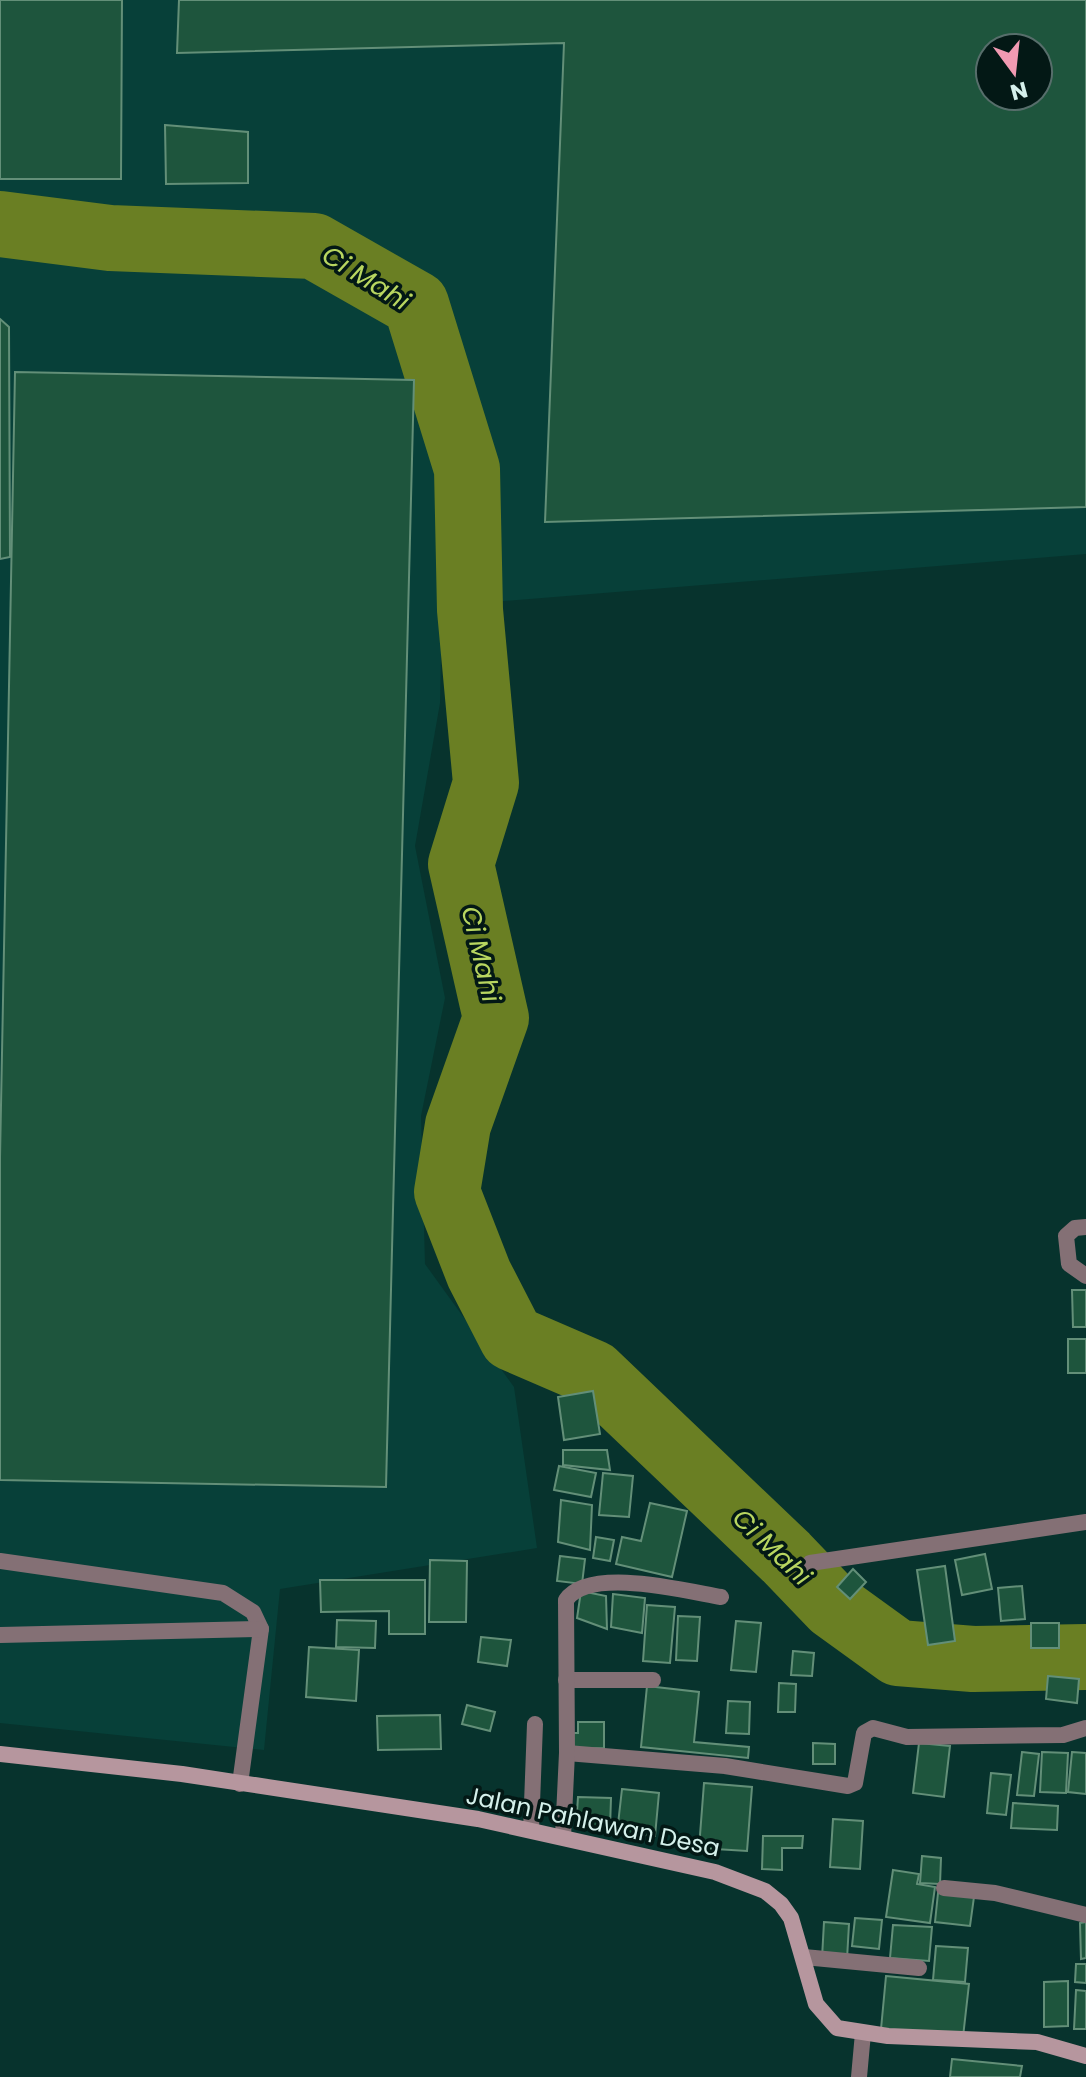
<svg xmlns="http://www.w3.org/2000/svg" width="1086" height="2077" viewBox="0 0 1086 2077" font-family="Poppins,sans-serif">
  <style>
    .built { fill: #074039; fill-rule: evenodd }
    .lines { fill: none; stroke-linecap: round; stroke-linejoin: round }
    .river { stroke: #6a7f23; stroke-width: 66 }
    .building { fill: #1e553d; stroke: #638f78; stroke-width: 2; fill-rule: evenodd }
    .lane { stroke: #847075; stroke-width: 16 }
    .street { stroke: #847075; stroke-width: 16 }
    .secondary { stroke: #b6969e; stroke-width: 16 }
    .labels { text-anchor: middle; stroke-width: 7; stroke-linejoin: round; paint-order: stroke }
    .street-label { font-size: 24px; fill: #d5f0eb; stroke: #031815 }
    .water-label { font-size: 26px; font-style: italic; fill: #b8d660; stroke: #031815 }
  </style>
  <rect width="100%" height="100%" fill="#07332d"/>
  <!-- built -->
  <path class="built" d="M0 0H1086V554L442 606 440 703 415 846 445 998 421 1116 425 1264 514 1387 537 1548 280 1589 264 1750 0 1723ZM990 48H1038V96H990Z"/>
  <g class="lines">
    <!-- river -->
    <path class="river" d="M0 224 110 238 314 246 416 304 467 469 470 610 486 783 461 864 496 1018 458 1125 447 1192 479 1274 512 1338 593 1373 786 1557 833 1606 898 1653 973 1659 1086 1657"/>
  </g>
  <!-- building -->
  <g class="building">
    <path d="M0 0H122L121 179H0Z"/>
    <path d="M179 0H1086V507L545 522 564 43 177 53ZM990 48H1038V96H990Z"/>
    <path d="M165 125 248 132V183L166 184Z"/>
    <path d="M0 319 9 327 10 557 0 559Z"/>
    <path d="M15 372 414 380 386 1487 0 1480V1158Z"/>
    <path d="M1072 1290H1086V1327H1073Z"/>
    <rect x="1068" y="1339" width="18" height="34"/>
    <path d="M593 1391 600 1434 564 1440 558 1397Z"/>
    <path d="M563 1450H607L610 1470 563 1465Z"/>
    <path d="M559 1466 596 1473 591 1497 554 1490Z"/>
    <path d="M603 1473 633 1476 629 1517 599 1515Z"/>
    <path d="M561 1500 592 1505 590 1550 558 1542Z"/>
    <path d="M650 1503 687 1511 672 1577 616 1564 622 1537 641 1541Z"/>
    <path d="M596 1537 614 1540 610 1561 593 1558Z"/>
    <path d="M985 1554 992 1589 962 1595 955 1560Z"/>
    <path d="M560 1556 585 1559 582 1584 557 1581Z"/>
    <path d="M430 1560 467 1561 466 1622H429Z"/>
    <path d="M945 1566 955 1641 928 1645 917 1570Z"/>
    <path d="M853 1569 866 1582 850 1599 837 1587Z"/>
    <path d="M320 1580H425V1634H389V1611L321 1612Z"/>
    <path d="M1022 1586 1025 1619 1001 1621 998 1588Z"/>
    <path d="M581 1591 606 1596 607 1629 577 1618Z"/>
    <path d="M613 1594 645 1598 642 1633 611 1627Z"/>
    <path d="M647 1605 675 1607 670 1663 643 1661Z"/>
    <path d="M678 1616 700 1617 697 1661 676 1660Z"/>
    <path d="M337 1620 376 1621 375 1648 336 1647Z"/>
    <path d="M736 1621 761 1623 756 1672 731 1670Z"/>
    <rect x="1031" y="1623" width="28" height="25"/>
    <path d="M481 1637 511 1640 507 1666 478 1662Z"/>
    <path d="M309 1647 359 1650 356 1701 306 1697Z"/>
    <path d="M793 1651 814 1653 812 1676 791 1675Z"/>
    <path d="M1048 1676 1079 1679 1077 1703 1046 1699Z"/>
    <path d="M779 1683 796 1684 795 1712H778Z"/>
    <path d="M647 1686 699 1692 694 1742 749 1747 748 1758 641 1747Z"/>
    <path d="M728 1701 750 1702 749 1734 726 1733Z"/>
    <path d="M467 1705 495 1712 490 1731 462 1724Z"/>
    <path d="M440 1715 441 1749 378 1750 377 1716Z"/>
    <path d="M578 1722H604V1748L571 1749V1733H578Z"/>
    <path d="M813 1743 835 1744V1764H813Z"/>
    <path d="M919 1743 950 1746 944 1797 913 1793Z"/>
    <path d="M1022 1752 1039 1754 1034 1796 1017 1795Z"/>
    <path d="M1042 1752 1068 1753 1066 1793 1040 1792Z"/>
    <path d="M1072 1752 1086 1753V1794L1068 1792Z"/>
    <path d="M991 1773 1011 1775 1006 1815 987 1813Z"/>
    <path d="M704 1783 752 1787 747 1851 699 1848Z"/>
    <path d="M622 1789 659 1793 655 1836 617 1833Z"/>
    <path d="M578 1797 611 1798 610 1828 576 1826Z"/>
    <path d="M1013 1803 1058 1806 1057 1830 1011 1828Z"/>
    <path d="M833 1819 863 1821 860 1869 830 1867Z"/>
    <path d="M763 1836H803L802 1848H782V1870L762 1869Z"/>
    <path d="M922 1856 941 1858 940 1884 920 1883Z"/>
    <path d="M893 1870 919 1874 917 1884 935 1887 930 1923 886 1917Z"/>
    <path d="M938 1893 974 1897 970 1926 935 1922Z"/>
    <path d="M855 1918 882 1920 879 1949 852 1946Z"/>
    <path d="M824 1922 849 1924 847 1959 822 1958Z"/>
    <path d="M1086 1922V1958L1081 1959 1080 1923Z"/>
    <path d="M893 1925 932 1927 929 1961 890 1958Z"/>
    <path d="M936 1946 968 1948 965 1982 933 1980Z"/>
    <path d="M1076 1964H1086V1983L1075 1982Z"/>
    <path d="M886 1976 969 1984 963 2037 881 2029Z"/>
    <path d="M1068 1981V2026L1044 2027V1982Z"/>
    <path d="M1076 1990 1086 1991V2029H1074Z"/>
    <path d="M952 2059 1022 2066 1020 2077H950Z"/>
  </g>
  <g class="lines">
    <!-- lane -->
    <g class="lane">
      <path d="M0 1561 223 1593 253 1612 261 1629 240 1784"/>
      <path d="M0 1635 261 1629"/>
      <path d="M531 1830 535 1724"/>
      <path d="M859 2077 863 2033"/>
    </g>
    <!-- street -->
    <g class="street">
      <path d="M1086 1227 1075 1228 1066 1236 1069 1264 1086 1276"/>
      <path d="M810 1563 1086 1522"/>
      <path d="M566 1680H653"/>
      <path d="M567 1753 725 1766 848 1786 855 1783 864 1733 873 1728 907 1737 1063 1735 1086 1728"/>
      <path d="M563 1837 567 1753 566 1600C589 1566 686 1591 721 1597"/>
      <path d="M944 1888 995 1893 1086 1915"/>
      <path d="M804 1957 919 1968"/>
    </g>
    <!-- secondary -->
    <path class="secondary" d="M0 1754 182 1774 478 1819 715 1872 765 1891 781 1904 791 1918 816 2004 837 2028 888 2036 1037 2042 1086 2056"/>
  </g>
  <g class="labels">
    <!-- street labels -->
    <g class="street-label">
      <text transform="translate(593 1822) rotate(12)" y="8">Jalan Pahlawan Desa</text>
    </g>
    <!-- water labels -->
    <g class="water-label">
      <text transform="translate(366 278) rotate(32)" y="9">Ci Mahi</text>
      <text transform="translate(481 954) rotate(77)" y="9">Ci Mahi</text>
      <text transform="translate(772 1547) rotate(44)" y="9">Ci Mahi</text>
    </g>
  </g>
  <!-- north arrow -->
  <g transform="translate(1014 72) rotate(165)"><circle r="38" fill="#031815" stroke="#576e6b" stroke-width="2"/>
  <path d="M0-6L14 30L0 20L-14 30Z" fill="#f19ab2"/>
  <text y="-12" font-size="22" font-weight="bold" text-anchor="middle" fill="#d5f0eb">N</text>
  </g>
</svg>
